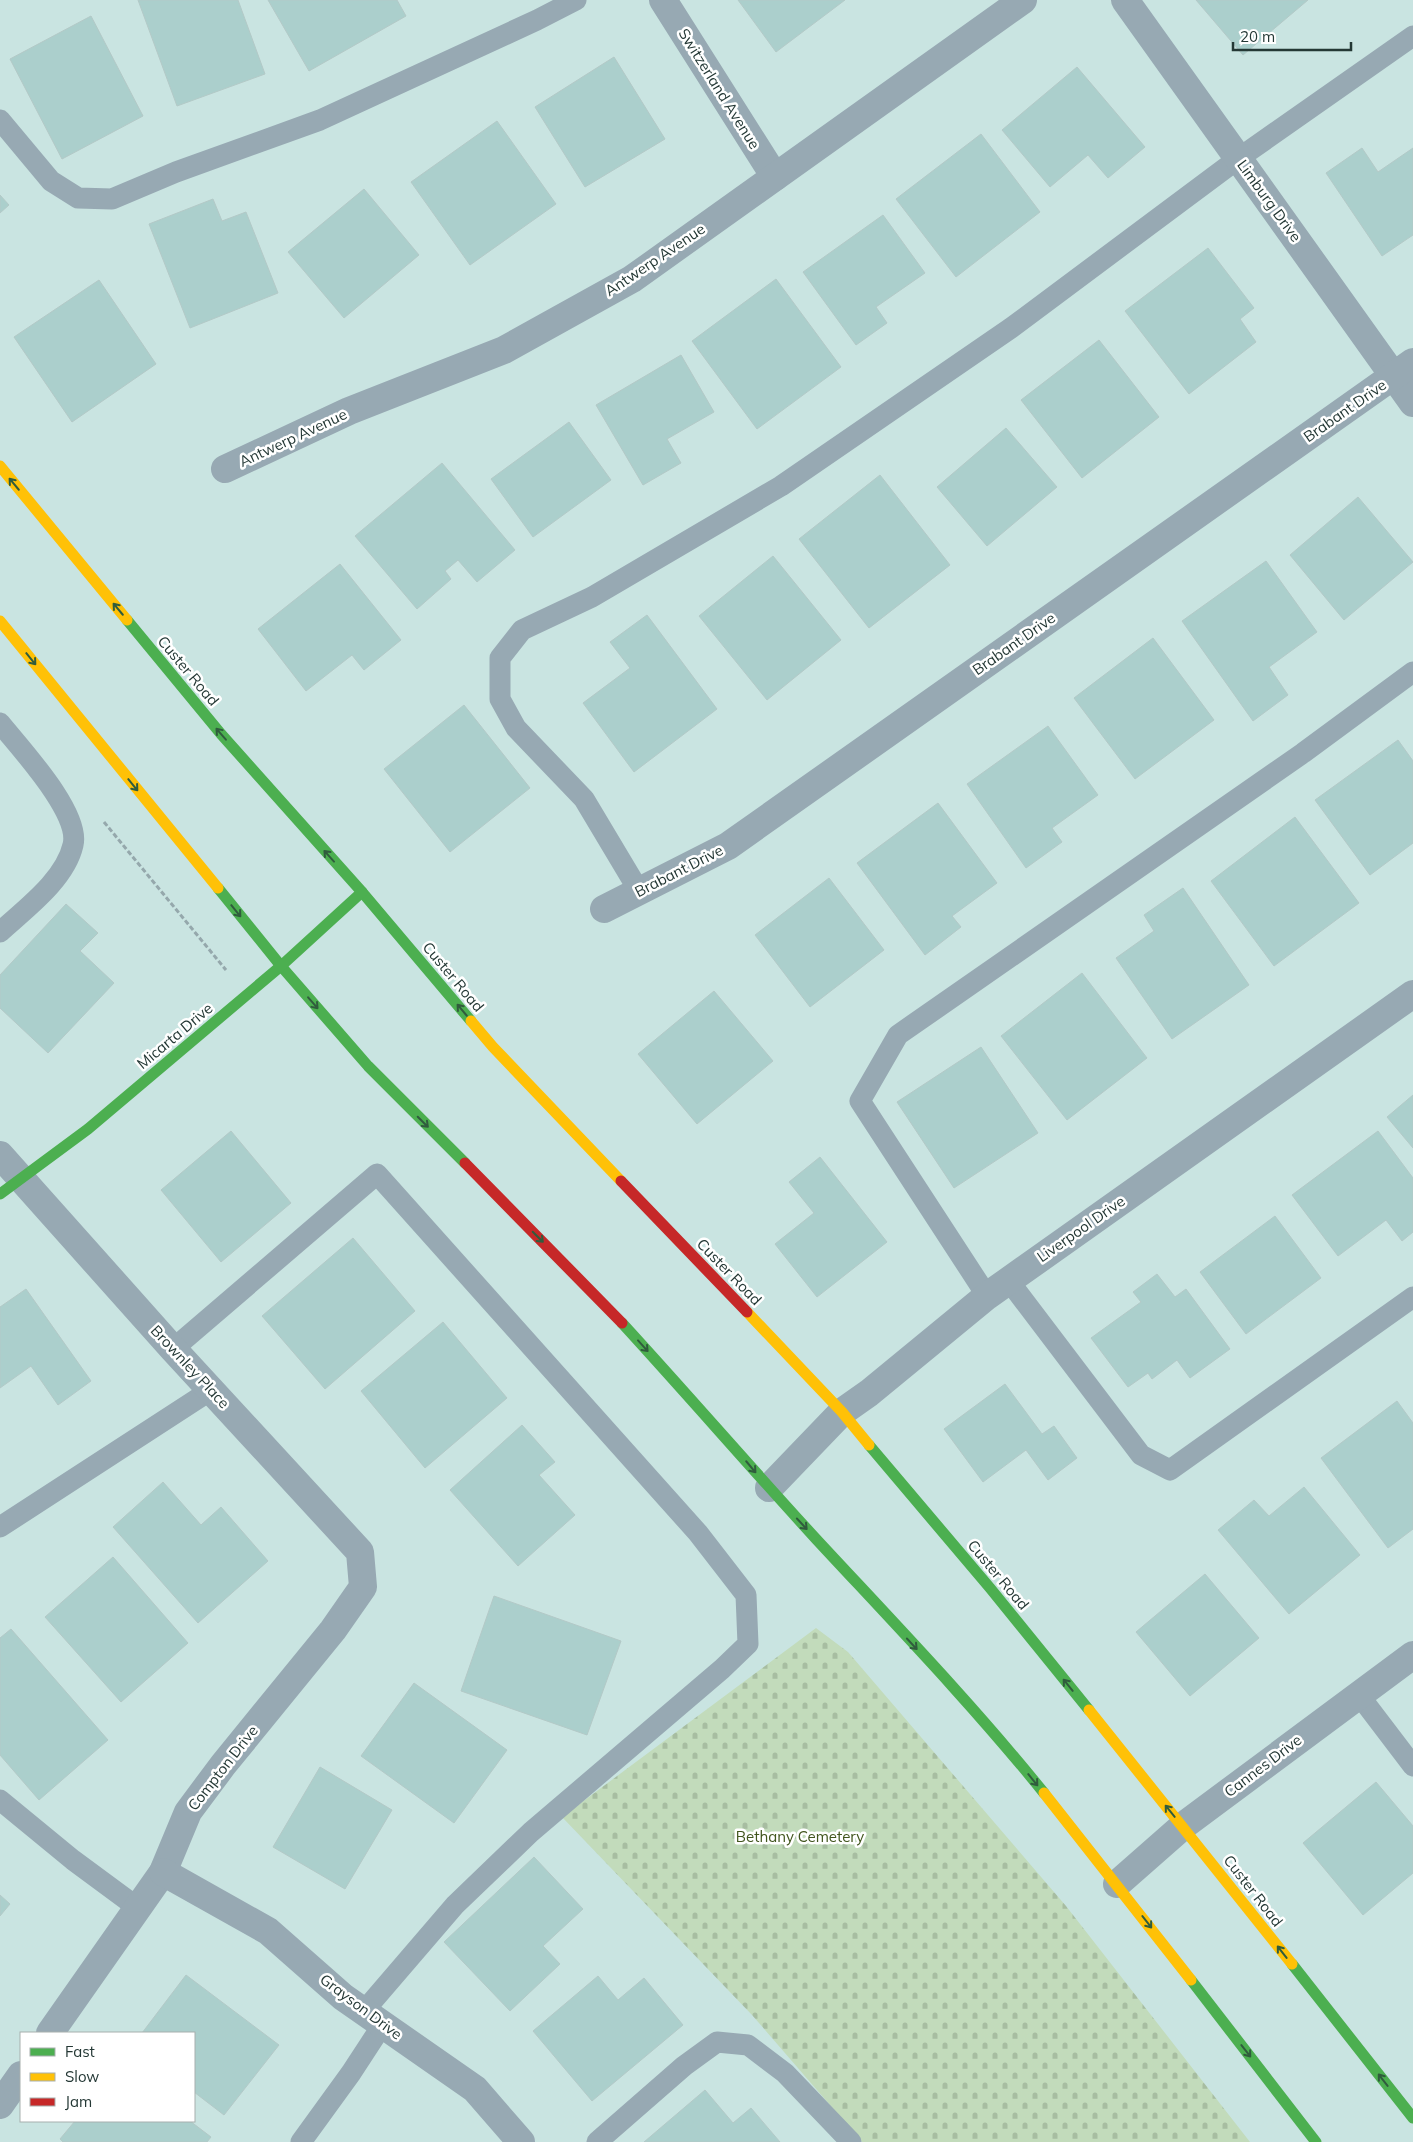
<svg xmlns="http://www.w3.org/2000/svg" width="1413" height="2142" viewBox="0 0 1413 2142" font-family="Mulish,sans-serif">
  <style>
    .cemetery { fill: url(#cemetery-stones) }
    .building { fill: #abcfcc; stroke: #b3c9c7 }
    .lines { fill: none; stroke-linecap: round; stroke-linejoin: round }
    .path { stroke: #95a8ac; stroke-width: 3; stroke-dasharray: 5 2.5; stroke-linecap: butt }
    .lane { stroke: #97a9b3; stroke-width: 21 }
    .street { stroke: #97a9b3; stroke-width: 28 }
    .fast { stroke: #4caf50; stroke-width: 11 }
    .slow { stroke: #ffc107; stroke-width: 11 }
    .jam { stroke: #c62828; stroke-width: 11 }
    .oneway { stroke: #305c3d }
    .labels { text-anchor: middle; stroke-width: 5; stroke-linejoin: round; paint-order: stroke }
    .street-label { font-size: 15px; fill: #243835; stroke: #fff }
    .park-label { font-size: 15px; fill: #41551d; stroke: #fff }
  </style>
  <defs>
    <pattern id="cemetery-stones" width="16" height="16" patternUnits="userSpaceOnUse" patternTransform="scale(1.25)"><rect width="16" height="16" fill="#c2dbbb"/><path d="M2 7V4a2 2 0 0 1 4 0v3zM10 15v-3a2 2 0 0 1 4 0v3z" fill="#a7bda1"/></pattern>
  </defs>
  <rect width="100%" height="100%" fill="#c9e4e1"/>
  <!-- cemetery -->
  <path class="cemetery" d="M816 1628 848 1652 1066 1906 1250 2142H862L752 2015 562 1817Z"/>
  <!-- building -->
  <g class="building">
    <path d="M138 0H238L265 74 177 106Z"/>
    <path d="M268 0H397L406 16 309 71Z"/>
    <path d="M738 0H845L776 52Z"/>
    <path d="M1196 0H1308L1243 55Z"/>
    <path d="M91 16 143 116 62 159 10 59Z"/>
    <path d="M614 57 665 139 585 187 535 107Z"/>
    <path d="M1077 67 1145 147 1108 178 1088 155 1050 187 1002 130Z"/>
    <path d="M497 121 556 204 470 265 411 182Z"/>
    <path d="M981 134 1040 212 956 277 896 199Z"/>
    <path d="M1362 148 1378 172 1413 148V235L1382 256 1326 173Z"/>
    <path d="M364 189 419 255 344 318 288 252Z"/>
    <path d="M0 195 9 205 0 213Z"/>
    <path d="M213 199 222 221 246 212 278 293 190 328 149 224Z"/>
    <path d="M883 215 925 273 876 307 887 323 856 345 803 272Z"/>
    <path d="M1208 248 1254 308 1240 319 1256 342 1189 394 1125 311Z"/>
    <path d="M776 279 841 367 757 429 692 341Z"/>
    <path d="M99 280 156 364 72 422 14 337Z"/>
    <path d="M1099 340 1159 417 1082 478 1021 400Z"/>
    <path d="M681 355 714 412 667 439 681 463 643 485 596 405Z"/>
    <path d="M569 422 611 480 533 537 491 479Z"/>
    <path d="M1006 428 1057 487 987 546 937 487Z"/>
    <path d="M442 463 515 550 477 582 458 560 445 571 451 579 417 609 355 536Z"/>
    <path d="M880 475 950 565 869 628 799 539Z"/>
    <path d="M1358 497 1413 562 1344 620 1290 555Z"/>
    <path d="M773 556 841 640 767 700 699 616Z"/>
    <path d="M1266 561 1317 632 1269 667 1288 695 1253 721 1182 621Z"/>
    <path d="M340 564 401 640 364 670 352 655 306 691 258 629Z"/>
    <path d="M647 615 717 709 634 772 583 703 630 668 610 642Z"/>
    <path d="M1153 638 1214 720 1135 779 1074 698Z"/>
    <path d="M464 705 530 788 450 852 384 769Z"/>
    <path d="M1048 726 1098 795 1052 828 1062 842 1026 868 967 784Z"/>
    <path d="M1398 740 1413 761V843L1370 875 1315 800Z"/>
    <path d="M938 803 997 883 952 916 961 927 925 955 857 863Z"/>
    <path d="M1295 817 1359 903 1274 966 1211 881Z"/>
    <path d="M829 878 884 950 810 1007 755 935Z"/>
    <path d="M1183 888 1249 985 1172 1039 1116 958 1154 931 1144 915Z"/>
    <path d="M66 904 98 933 80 951 114 983 48 1053 0 1008V975Z"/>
    <path d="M1082 973 1147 1058 1067 1120 1001 1036Z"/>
    <path d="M714 991 773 1061 697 1124 638 1054Z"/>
    <path d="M981 1047 1038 1133 954 1188 897 1102Z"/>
    <path d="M1413 1095V1148L1387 1117Z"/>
    <path d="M231 1131 291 1203 221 1262 161 1190Z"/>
    <path d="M1378 1131 1413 1178V1232L1402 1241 1386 1220 1338 1256 1292 1195Z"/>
    <path d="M820 1157 887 1242 817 1297 775 1244 814 1213 789 1182Z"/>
    <path d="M1275 1216 1321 1278 1246 1334 1200 1272Z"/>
    <path d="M353 1238 415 1311 325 1389 262 1316Z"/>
    <path d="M1157 1274 1175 1297 1186 1289 1230 1349 1190 1378 1177 1360 1152 1379 1148 1373 1128 1387 1091 1338 1141 1302 1133 1292Z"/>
    <path d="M26 1289 91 1381 58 1405 31 1366 0 1388V1307Z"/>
    <path d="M443 1322 507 1398 425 1468 361 1391Z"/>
    <path d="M1005 1384 1042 1434 1054 1426 1077 1458 1048 1480 1026 1450 983 1482 944 1429Z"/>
    <path d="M1397 1401 1413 1423V1529L1388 1548 1321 1458Z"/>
    <path d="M522 1425 555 1462 539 1475 575 1515 518 1566 450 1490Z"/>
    <path d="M163 1482 201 1525 221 1507 268 1561 198 1623 113 1527Z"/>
    <path d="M1304 1487 1360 1555 1289 1614 1218 1530 1254 1500 1269 1516Z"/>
    <path d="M113 1557 188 1643 121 1702 45 1617Z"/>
    <path d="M1205 1574 1259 1638 1190 1696 1136 1632Z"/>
    <path d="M494 1596 621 1641 587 1735 461 1691Z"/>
    <path d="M11 1629 108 1740 39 1800 0 1755V1638Z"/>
    <path d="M414 1683 507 1750 454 1823 361 1756Z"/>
    <path d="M320 1767 392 1810 345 1889 273 1847Z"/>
    <path d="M1376 1782 1413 1826V1873L1363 1915 1303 1843Z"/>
    <path d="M534 1857 583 1909 543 1946 560 1964 510 2011 444 1942Z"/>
    <path d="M0 1895 10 1904 0 1916Z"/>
    <path d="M186 1975 279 2045 224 2115 194 2092V2033H142Z"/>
    <path d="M598 1976 618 2000 644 1978 683 2025 592 2101 533 2031Z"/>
    <path d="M705 2090 733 2123 751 2108 780 2142H644Z"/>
    <path d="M75 2121H190L211 2137 207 2142H63L60 2139Z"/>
  </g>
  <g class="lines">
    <!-- path -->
    <path class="path" d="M104 822 226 970"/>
    <!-- lane -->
    <g class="lane">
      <path d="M0 120 51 181 78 198 112 199 176 172 320 120 537 20 576 0"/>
      <path d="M0 723C20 748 81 813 73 845 65 880 25 909 0 932"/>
      <path d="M639 891 584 799 516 728 500 699V658L522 630 592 597 781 486 1011 328 1239 158 1413 36"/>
      <path d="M1009 1281 1141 1455 1170 1470 1413 1297"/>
      <path d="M987 1296 860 1101 898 1035 1303 753 1413 672"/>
      <path d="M173 1349 377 1174 698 1533 746 1595 748 1644 722 1669 531 1832 455 1905 364 2011"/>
      <path d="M0 1527 211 1390"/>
      <path d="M1359 1695 1413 1766"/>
      <path d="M0 1800 73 1860 138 1908"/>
      <path d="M301 2142 351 2073 383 2024"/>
      <path d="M597 2142 684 2066 717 2042 748 2045 785 2073 851 2142"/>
    </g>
    <!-- street -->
    <g class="street">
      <path d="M663 0 775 177"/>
      <path d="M1125 0 1413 403"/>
      <path d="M225 469 349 411 504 350 632 279 1023 0"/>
      <path d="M604 909 728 846 1413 362"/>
      <path d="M0 1155 173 1349 360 1552 363 1587 333 1630 223 1765 188 1812 163 1872 50 2033"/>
      <path d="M769 1488 842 1412 869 1393 987 1296 1413 994"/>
      <path d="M163 1872 268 1931 343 1997 475 2089 521 2142"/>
      <path d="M1117 1884 1183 1826 1413 1655"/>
      <path d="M0 2105 21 2075"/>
    </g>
    <!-- fast -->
    <g class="fast">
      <path d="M127 620 221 734 362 892 471 1021"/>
      <path d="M218 888 281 966 368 1066 465 1163"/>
      <path d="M0 1194 88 1129 281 966 362 892"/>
      <path d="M622 1323C688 1395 751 1468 817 1540 894 1623 973 1705 1044 1793"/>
      <path d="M869 1445 990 1588 1089 1710"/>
      <path d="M1292 1964 1413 2118"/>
      <path d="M1191 1980 1316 2142"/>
    </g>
    <!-- slow -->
    <g class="slow">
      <path d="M0 466 127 620"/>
      <path d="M0 621 218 888"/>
      <path d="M471 1021 493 1047 621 1181"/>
      <path d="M747 1312 842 1412 869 1445"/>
      <path d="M1089 1710 1292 1964"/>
      <path d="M1044 1793 1191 1980"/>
    </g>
    <!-- jam -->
    <g class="jam">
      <path d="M465 1163 622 1323"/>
      <path d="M621 1181 747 1312"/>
    </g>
  </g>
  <!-- one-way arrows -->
  <defs><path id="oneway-shaft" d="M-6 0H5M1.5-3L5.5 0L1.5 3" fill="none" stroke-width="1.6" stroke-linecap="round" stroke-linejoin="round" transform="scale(1.25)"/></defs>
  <g class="oneway">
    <use href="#oneway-shaft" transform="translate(14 484) rotate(-130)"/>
    <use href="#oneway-shaft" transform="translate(118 609) rotate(-130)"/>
    <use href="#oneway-shaft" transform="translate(31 659) rotate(51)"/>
    <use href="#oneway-shaft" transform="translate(221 734) rotate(-131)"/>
    <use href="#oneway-shaft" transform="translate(133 785) rotate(51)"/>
    <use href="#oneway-shaft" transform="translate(329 856) rotate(-132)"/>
    <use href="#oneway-shaft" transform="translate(236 911) rotate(51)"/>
    <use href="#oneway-shaft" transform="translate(313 1003) rotate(49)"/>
    <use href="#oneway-shaft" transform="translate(462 1010) rotate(-130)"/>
    <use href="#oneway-shaft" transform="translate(423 1122) rotate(45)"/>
    <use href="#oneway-shaft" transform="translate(538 1237) rotate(45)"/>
    <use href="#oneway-shaft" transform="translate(643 1346) rotate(48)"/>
    <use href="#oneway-shaft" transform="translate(751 1467) rotate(50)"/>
    <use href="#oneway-shaft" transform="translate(802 1524) rotate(47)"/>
    <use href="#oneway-shaft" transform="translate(912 1644) rotate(47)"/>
    <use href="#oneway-shaft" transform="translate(1068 1685) rotate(-129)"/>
    <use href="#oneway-shaft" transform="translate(1033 1780) rotate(51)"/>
    <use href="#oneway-shaft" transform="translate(1170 1811) rotate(-129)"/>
    <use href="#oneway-shaft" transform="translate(1147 1922) rotate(52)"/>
    <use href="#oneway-shaft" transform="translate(1282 1952) rotate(-128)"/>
    <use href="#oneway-shaft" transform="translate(1246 2051) rotate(52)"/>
    <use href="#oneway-shaft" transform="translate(1383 2080) rotate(-128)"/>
  </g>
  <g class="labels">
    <!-- street labels -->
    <g class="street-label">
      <text transform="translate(719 89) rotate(58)" y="5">Switzerland Avenue</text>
      <text transform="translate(1269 201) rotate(54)" y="5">Limburg Drive</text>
      <text transform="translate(655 260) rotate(-34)" y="5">Antwerp Avenue</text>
      <text transform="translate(1345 411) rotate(-35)" y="5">Brabant Drive</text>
      <text transform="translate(293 438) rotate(-25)" y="5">Antwerp Avenue</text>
      <text transform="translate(1014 644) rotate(-35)" y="5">Brabant Drive</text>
      <text transform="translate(188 671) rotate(50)" y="5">Custer Road</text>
      <text transform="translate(679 871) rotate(-27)" y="5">Brabant Drive</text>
      <text transform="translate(453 977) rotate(50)" y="5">Custer Road</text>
      <text transform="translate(175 1036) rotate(-40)" y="5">Micarta Drive</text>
      <text transform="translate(1081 1229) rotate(-35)" y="5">Liverpool Drive</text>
      <text transform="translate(729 1272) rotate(46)" y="5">Custer Road</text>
      <text transform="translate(190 1367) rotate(47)" y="5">Brownley Place</text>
      <text transform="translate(998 1575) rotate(50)" y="5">Custer Road</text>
      <text transform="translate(1263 1766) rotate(-37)" y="5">Cannes Drive</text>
      <text transform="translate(223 1768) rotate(-52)" y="5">Compton Drive</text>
      <text transform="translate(1253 1891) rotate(52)" y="5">Custer Road</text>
      <text transform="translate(361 2007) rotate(37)" y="5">Grayson Drive</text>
    </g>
    <!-- park labels -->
    <g class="park-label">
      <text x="800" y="1842">Bethany Cemetery</text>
    </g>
  </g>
  <!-- legend -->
  <rect x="20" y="2032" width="175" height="90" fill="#ffffff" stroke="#a7afae"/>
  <rect x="30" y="2048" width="25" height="8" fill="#4caf50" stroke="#a7afae"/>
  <text x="65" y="2057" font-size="15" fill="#243835">Fast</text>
  <rect x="30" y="2073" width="25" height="8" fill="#ffc107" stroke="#a7afae"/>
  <text x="65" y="2082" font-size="15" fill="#243835">Slow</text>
  <rect x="30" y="2098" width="25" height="8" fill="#c62828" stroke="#a7afae"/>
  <text x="65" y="2107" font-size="15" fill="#243835">Jam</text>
  <!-- scale -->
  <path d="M1233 42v8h118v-8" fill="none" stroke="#243835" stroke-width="2.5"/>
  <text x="1240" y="42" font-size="15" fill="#243835" stroke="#ffffff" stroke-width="4" paint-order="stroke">20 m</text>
</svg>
